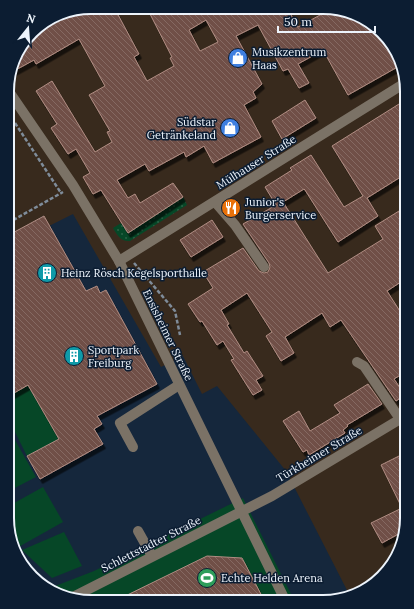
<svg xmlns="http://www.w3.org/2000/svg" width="414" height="609" viewBox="0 0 414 609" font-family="Lora,serif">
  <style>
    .commercial { fill: #382a1d }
    .grass { fill: url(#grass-dots) }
    .park { fill: #064727 }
    .building { fill: url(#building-back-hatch); stroke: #b18d83; fill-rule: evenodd; filter: url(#shadow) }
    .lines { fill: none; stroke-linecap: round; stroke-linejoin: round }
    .path { stroke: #7f8c9a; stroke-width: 2.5; stroke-dasharray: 4 2; stroke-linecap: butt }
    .minor { stroke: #7b7266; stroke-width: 10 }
    .labels { text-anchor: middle; stroke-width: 3; stroke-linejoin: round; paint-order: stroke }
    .poi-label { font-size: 11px; fill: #edf4fc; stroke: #0c1d32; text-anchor: start }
    .street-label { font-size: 11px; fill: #edf4fc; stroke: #0c1d32 }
    .rim { fill: none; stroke: #edf4fc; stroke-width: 2 }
  </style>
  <defs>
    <pattern id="grass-dots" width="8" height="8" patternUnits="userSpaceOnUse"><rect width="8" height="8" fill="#064727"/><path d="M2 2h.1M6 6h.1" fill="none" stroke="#2b6247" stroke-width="1.8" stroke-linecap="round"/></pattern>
    <pattern id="building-back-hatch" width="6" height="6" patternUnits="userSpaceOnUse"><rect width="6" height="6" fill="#704f46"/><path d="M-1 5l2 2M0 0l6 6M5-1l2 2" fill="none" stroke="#856962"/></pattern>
    <filter id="shadow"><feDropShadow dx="2.5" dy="4.5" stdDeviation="0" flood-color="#0009"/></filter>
  </defs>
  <rect width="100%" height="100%" fill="#15273c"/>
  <!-- commercial -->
  <path class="commercial" d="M334 8 374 24 398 54 407 91V524L393 565 360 593 350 596 286 471 217 386 202 394 183 356 161 367 73 214 49 226 43 216 7 238 8 80 18 49 36 28 64 12Z"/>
  <!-- grass -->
  <path class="grass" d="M183 197 187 205 130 241C121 242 117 235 113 228L121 223 128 233Z"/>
  <!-- park -->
  <g class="park">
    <path d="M28 385 59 439 27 456 7 416V397Z"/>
    <path d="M7 426 36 477 7 492Z"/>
    <path d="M43 487 63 522 15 549 7 518V507Z"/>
    <path d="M243 498 295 602 80 601 52 591 50 588 94 571Z"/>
    <path d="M64 532 82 566 52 578 22 550Z"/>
  </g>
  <!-- building -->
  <g class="building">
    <path d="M287 8 298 27 333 8 374 24 398 54 396 57 401 65 348 95 323 50 298 64 309 83 299 88 288 69 283 71 258 25 236 36 262 84 253 92 256 98 244 105 261 137 213 163 204 146 186 157 184 152 149 171 145 164 117 180 128 198 135 194 140 203 173 183 183 197 128 233 101 190 93 194 83 177 90 173 76 149 68 154 51 128 57 124 36 91 52 81 95 152 112 142 107 132 110 131 89 95 105 86 79 39 36 64 34 60 10 73 18 49 36 28 64 12 116 11 139 54 134 57 147 81 174 66 170 58 172 57 148 10ZM206 20 218 42 200 51 189 30Z"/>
    <path d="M407 99V173L367 198 378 216 338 242 305 190 304 189 283 202 328 273 383 239 375 226 407 206V278L387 291 403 316 407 314V371L394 379 405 395 396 401 341 320 330 327 322 313 285 337 294 353 281 361 266 336 272 332 247 293 221 310 229 324 227 325 238 343 244 353 247 351 263 376 256 380 262 390 253 395 231 360 234 359 223 341 217 345 202 321 200 322 188 304 213 288 203 272 243 248 259 271 264 273 268 272 270 267 269 263 243 224 276 205 265 187 292 170 290 168 311 155 344 207 363 196 332 146Z"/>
    <path d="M305 100 316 118 282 139 272 121Z"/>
    <path d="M44 216 86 291 97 286 100 293 106 290 157 384 97 416 102 424 94 429 103 444 40 479 27 456 59 439 28 385 7 397V236Z"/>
    <path d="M212 220 223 237 191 257 180 240Z"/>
    <path d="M368 384 382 404 347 425 348 426 343 430 345 433 309 455 307 450 303 452 283 421 299 411 310 431 340 413 334 405Z"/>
    <path d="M407 452V524L404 531 382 543 371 523 402 508 381 465Z"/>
    <path d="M207 556 242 558 265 602 115 601Z"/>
  </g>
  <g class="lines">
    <!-- path -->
    <g class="path">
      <path d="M15 123 61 193"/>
      <path d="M8 223 63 192"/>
      <path d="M134 263 175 311 180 335"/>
    </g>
    <!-- minor -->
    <g class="minor">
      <path d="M8 90 73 185 119 261 286 602"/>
      <path d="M215 202 235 225 264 267"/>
      <path d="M119 261 405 83"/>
      <path d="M357 362 364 366 400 419"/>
      <path d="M133 447 120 423 179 385"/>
      <path d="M138 531 152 556"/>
      <path d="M71 598 272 496 407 415"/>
    </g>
  </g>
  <!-- icons -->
  <defs>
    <symbol id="shop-disc" viewBox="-11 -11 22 22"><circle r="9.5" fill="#3f7fe0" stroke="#0c1d32"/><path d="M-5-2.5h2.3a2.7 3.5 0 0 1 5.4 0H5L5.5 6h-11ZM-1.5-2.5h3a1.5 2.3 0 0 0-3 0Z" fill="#fff"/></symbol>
    <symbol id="restaurant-disc" viewBox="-11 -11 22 22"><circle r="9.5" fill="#e8710a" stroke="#0c1d32"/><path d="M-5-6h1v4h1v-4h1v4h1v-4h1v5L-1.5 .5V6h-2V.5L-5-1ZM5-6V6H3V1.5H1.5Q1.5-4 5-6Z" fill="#fff"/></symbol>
    <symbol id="building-disc" viewBox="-11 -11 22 22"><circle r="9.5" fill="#0f9aa8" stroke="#0c1d32"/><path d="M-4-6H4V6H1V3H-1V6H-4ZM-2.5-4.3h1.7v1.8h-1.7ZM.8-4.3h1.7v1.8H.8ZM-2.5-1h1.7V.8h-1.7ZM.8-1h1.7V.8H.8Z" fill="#fff"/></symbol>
    <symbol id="stadium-disc" viewBox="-11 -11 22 22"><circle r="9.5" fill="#2e9e5b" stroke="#0c1d32"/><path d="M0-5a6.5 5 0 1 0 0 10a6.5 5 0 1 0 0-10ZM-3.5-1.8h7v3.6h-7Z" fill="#fff"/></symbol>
  </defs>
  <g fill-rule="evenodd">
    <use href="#shop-disc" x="227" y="47" width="22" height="22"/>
    <use href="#shop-disc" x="219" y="117" width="22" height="22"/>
    <use href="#restaurant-disc" x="220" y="197" width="22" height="22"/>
    <use href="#building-disc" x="36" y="262" width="22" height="22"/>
    <use href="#building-disc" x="63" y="345" width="22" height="22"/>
    <use href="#stadium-disc" x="196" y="567" width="22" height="22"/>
  </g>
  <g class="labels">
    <!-- poi labels -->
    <g class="poi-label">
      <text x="252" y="56">Musikzentrum<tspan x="252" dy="13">Haas</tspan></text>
      <text x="216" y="126" text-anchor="end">Südstar<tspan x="216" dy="13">Getränkeland</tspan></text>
      <text x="245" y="206">Junior's<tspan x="245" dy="13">Burgerservice</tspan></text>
      <text x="61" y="277">Heinz Rösch Kegelsporthalle</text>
      <text x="88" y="354">Sportpark<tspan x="88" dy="13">Freiburg</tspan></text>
      <text x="221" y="582">Echte Helden Arena</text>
    </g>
    <!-- street labels -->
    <g class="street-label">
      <text transform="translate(256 162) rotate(-32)" y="4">Mülhauser Straße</text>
      <text transform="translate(168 335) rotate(64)" y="4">Ensisheimer Straße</text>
      <text transform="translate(319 454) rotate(-31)" y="4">Türkheimer Straße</text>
      <text transform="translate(151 544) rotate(-27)" y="4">Schlettstadter Straße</text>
    </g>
  </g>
  <!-- crop -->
  <path d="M0 0H414V609H0ZM91 14H323A77 77 0 0 1 400 91V518A77 77 0 0 1 323 595H91A77 77 0 0 1 14 518V91A77 77 0 0 1 91 14Z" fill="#0c1d32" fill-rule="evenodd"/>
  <path class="rim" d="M91 14H323A77 77 0 0 1 400 91V518A77 77 0 0 1 323 595H91A77 77 0 0 1 14 518V91A77 77 0 0 1 91 14Z"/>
  <!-- north arrow -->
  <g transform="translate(28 28) rotate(17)" stroke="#0c1d32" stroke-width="3" paint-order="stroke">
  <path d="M0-3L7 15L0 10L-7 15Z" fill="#edf4fc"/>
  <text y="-6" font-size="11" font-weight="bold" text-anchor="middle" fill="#edf4fc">N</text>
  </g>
  <!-- scale -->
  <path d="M278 26v6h97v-6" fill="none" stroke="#edf4fc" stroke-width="2"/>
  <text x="284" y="26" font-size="12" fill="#edf4fc" stroke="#0c1d32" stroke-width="3" paint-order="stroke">50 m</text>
</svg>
